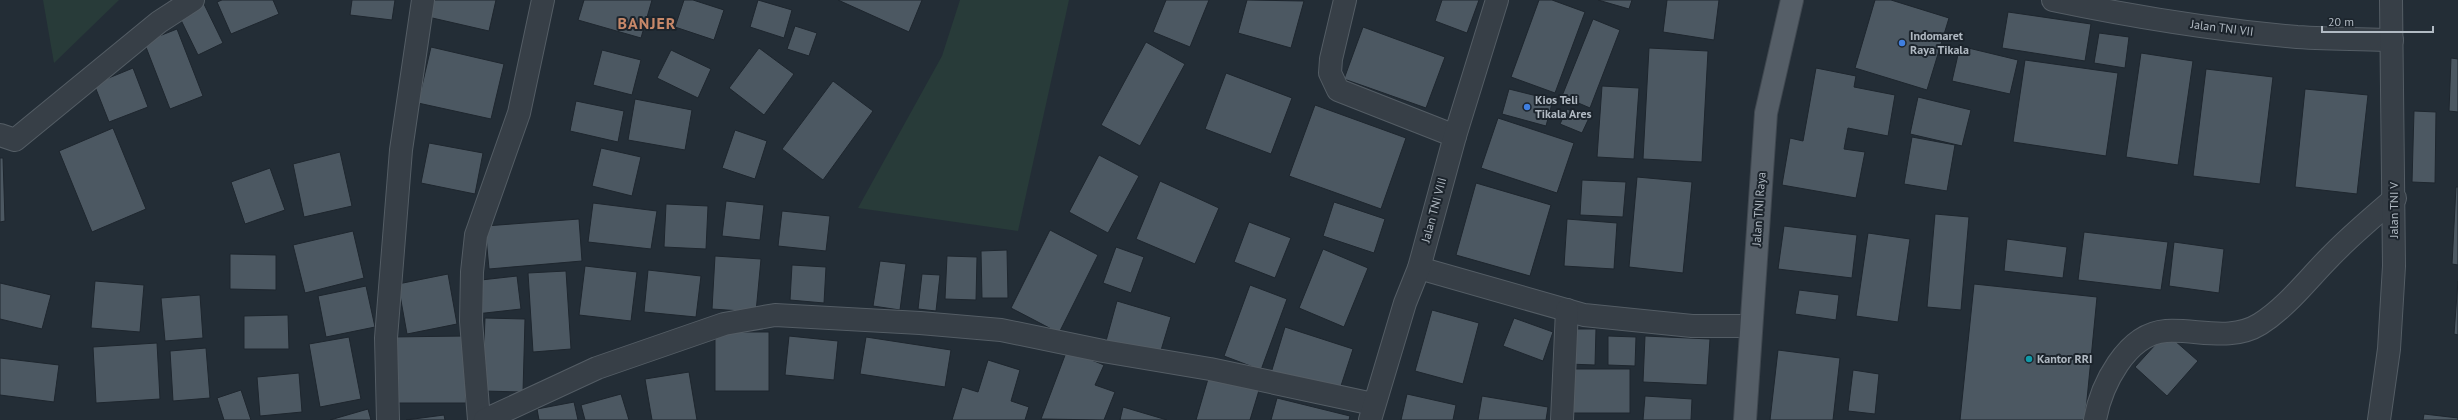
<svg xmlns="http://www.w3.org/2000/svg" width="2458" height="420" viewBox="0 0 2458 420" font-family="'PT Sans',sans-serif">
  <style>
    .green { fill: #283b39 }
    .building { fill: #4c5862; stroke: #1e262e }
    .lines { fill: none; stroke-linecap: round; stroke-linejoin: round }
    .minor-casing { stroke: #545d65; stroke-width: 24 }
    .major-casing { stroke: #404850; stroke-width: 24 }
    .minor { stroke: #373f47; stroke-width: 22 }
    .major { stroke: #555e67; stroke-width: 22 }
    .shop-dot { fill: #3f7fe0; stroke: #1c242c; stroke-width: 1.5 }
    .culture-dot { fill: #0f9aa8; stroke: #1c242c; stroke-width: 1.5 }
    .labels { text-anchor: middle; stroke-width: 4; stroke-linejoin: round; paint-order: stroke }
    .street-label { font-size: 12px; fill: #b1bac3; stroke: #1c242c }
    .poi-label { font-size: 12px; font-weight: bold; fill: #b1bac3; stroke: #1c242c; text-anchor: start }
    .district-label { font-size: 16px; font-weight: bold; letter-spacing: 1px; fill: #c78869; stroke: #1c242c }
  </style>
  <rect width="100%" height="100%" fill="#232d36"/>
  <!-- green -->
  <g class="green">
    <path d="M43 0H119L54 63Z"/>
    <path d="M960 0H1069L1018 231 858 208 942 56Z"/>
  </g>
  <!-- building -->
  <g class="building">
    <path d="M222 0H273L279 14 231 34 217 2Z"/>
    <path d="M352 0H395L392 20 350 15Z"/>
    <path d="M432 0H496L489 31 428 17Z"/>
    <path d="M584 0H652L641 38 578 20Z"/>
    <path d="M684 0H693L724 10 714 40 675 27Z"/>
    <path d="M758 0 792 10 784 38 750 27Z"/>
    <path d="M838 0H922L909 32Z"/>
    <path d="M1166 0H1209L1190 47 1153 32Z"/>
    <path d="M1247 0 1304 1 1291 48 1238 33Z"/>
    <path d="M1442 0H1479L1467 33 1435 21Z"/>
    <path d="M1539 0H1552L1585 12 1555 93 1511 77Z"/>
    <path d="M1598 0H1632L1629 9Z"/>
    <path d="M1667 0H1719L1714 40 1663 32Z"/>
    <path d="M1875 0H1891L1949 18 1927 90 1855 68Z"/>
    <path d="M203 2 223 43 198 55 178 14Z"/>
    <path d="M2008 12 2091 24 2085 61 2002 48Z"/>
    <path d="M1593 19 1620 30 1590 108 1562 96Z"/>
    <path d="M795 26 817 33 809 56 787 49Z"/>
    <path d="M1363 27 1445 57 1426 108 1344 79Z"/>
    <path d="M177 29 203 96 170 109 144 42Z"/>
    <path d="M2099 33 2129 37 2125 68 2094 63Z"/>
    <path d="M1146 42 1185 64 1140 146 1101 125Z"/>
    <path d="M1960 46 2018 60 2010 94 1952 81Z"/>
    <path d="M431 47 504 64 491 119 418 103Z"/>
    <path d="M759 48 794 74 764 115 729 88Z"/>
    <path d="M1649 48 1708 51 1702 162 1643 159Z"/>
    <path d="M602 50 641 60 632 95 593 85Z"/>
    <path d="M671 50 711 69 698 98 657 78Z"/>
    <path d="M2141 53 2193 61 2178 165 2126 157Z"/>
    <path d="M2451 58 2458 59V112L2449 111Z"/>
    <path d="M2025 60 2118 73 2106 156 2013 142Z"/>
    <path d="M133 68 148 107 109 122 94 84Z"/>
    <path d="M1816 68 1856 76 1854 87 1895 95 1888 136 1848 128 1844 149 1865 152 1856 198 1782 185 1790 138 1803 141Z"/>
    <path d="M2206 69 2273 77 2260 184 2193 176Z"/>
    <path d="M1226 73 1292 98 1271 154 1205 129Z"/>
    <path d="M833 81 873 111 823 180 782 149Z"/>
    <path d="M1602 86 1639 88 1634 159 1597 157Z"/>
    <path d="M1509 89 1553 100 1546 126 1502 114Z"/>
    <path d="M2305 89 2368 95 2357 194 2295 187Z"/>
    <path d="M1918 97 1971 110 1962 146 1910 134Z"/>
    <path d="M635 99 692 110 685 150 628 140Z"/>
    <path d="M576 101 624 111 618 142 570 131Z"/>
    <path d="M1315 105 1406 138 1381 209 1289 176Z"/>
    <path d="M1567 109 1589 118 1582 133 1560 124Z"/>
    <path d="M2414 111 2436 112 2435 183 2412 182Z"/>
    <path d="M1498 118 1574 143 1557 193 1481 168Z"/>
    <path d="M113 128 146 209 92 232 59 151Z"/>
    <path d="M735 130 767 141 755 179 722 168Z"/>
    <path d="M1912 137 1955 145 1947 191 1904 184Z"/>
    <path d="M429 143 483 153 475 194 421 183Z"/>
    <path d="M601 148 641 157 632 196 592 186Z"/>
    <path d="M340 152 352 206 304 217 293 164Z"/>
    <path d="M1099 155 1139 176 1108 233 1069 212Z"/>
    <path d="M0 158H3L5 221 0 222Z"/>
    <path d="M270 168 285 210 245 224 231 182Z"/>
    <path d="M1637 177 1692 182 1683 273 1629 267Z"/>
    <path d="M1582 180 1626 182 1623 217 1580 215Z"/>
    <path d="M1160 181 1219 208 1195 264 1136 239Z"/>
    <path d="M1476 183 1551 205 1530 276 1456 255Z"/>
    <path d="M2456 187H2458V265L2452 264Z"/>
    <path d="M726 201 764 205 760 240 722 236Z"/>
    <path d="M1334 202 1385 219 1374 253 1323 236Z"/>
    <path d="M593 203 657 211 651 249 588 242Z"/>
    <path d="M666 204 708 206 706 249 664 247Z"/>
    <path d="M782 211 830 216 826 251 778 246Z"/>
    <path d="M1935 214 1969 217 1961 310 1927 307Z"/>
    <path d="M579 219 582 261 489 269 485 226Z"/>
    <path d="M1567 219 1617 223 1614 269 1564 266Z"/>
    <path d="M1249 222 1291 238 1275 278 1234 262Z"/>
    <path d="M1784 226 1857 235 1852 278 1778 269Z"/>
    <path d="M1050 230 1098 255 1059 333 1011 308Z"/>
    <path d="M353 231 364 278 305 293 293 245Z"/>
    <path d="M2084 232 2168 242 2161 290 2078 280Z"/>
    <path d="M1868 233 1910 239 1898 322 1856 316Z"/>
    <path d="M2007 239 2067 247 2063 278 2004 271Z"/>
    <path d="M2174 242 2224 249 2219 293 2169 286Z"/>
    <path d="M1116 247 1144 257 1131 293 1103 283Z"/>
    <path d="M1323 249 1368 268 1344 327 1299 308Z"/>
    <path d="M1007 250 1008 298H982L981 251Z"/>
    <path d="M230 254 276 255V290L230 289Z"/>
    <path d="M715 256 761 259 756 312 712 309Z"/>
    <path d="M947 256 977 257 976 300 945 299Z"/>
    <path d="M880 261 906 264 900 310 873 306Z"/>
    <path d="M792 265 826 267 824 303 790 300Z"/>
    <path d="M585 266 637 272 631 321 579 315Z"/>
    <path d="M648 270 701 276 696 317 644 312Z"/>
    <path d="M566 271 571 349 533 352 528 273Z"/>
    <path d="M448 274 457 324 407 334 398 284Z"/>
    <path d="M922 274 940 275 936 311 918 309Z"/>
    <path d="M517 276 521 309 476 314 472 281Z"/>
    <path d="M95 281 144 285 140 332 91 328Z"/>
    <path d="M2458 281V335L2454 334Z"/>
    <path d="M0 283 51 295 42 329 0 319Z"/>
    <path d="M1974 284 2097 297 2085 420H1960Z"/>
    <path d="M1250 285 1287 299 1261 370 1224 356Z"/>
    <path d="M366 286 375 327 326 337 318 296Z"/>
    <path d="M1799 290 1839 295 1836 320 1795 314Z"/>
    <path d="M200 295 203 338 165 341 161 298Z"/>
    <path d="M1117 301 1171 317 1159 357 1106 341Z"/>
    <path d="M1432 310 1479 323 1463 384 1415 371Z"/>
    <path d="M288 315 289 349H244V316Z"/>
    <path d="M485 318 525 319 523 392 482 391Z"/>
    <path d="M1514 318 1553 332 1543 361 1503 346Z"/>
    <path d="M1285 327 1353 349 1338 395 1271 373Z"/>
    <path d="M1570 329H1596L1595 365 1568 364Z"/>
    <rect x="715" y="332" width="54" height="59"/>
    <path d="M2166 333 2198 361 2167 396 2135 367Z"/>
    <path d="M465 336 466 403H390V337Z"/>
    <path d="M789 336 838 341 834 380 785 375Z"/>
    <path d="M1608 336 1636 337 1635 366 1608 365Z"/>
    <path d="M1645 336 1710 339 1707 385 1643 382Z"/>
    <path d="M349 337 361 399 320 407 309 344Z"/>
    <path d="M866 337 951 350 945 387 860 374Z"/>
    <path d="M157 343 160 399 96 403 93 347Z"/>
    <path d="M206 348 210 398 173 401 170 351Z"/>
    <path d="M1067 350 1104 365 1095 385 1115 392 1104 420 1041 419Z"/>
    <path d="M1778 350 1840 358 1833 420H1770Z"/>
    <path d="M0 358 59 365 54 402 0 395Z"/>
    <path d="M988 360 1020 370 1011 401 1029 407 1025 420H952L962 387 978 392Z"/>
    <rect x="1571" y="369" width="59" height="44"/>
    <path d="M1853 370 1879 374 1875 414 1848 411Z"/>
    <path d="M689 372 697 420H652L645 379Z"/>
    <path d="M1210 372 1260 387 1250 420H1196Z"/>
    <path d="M299 373 302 412 260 416 257 377Z"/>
    <path d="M241 390 251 420H224L217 398Z"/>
    <path d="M621 394 629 420H585L581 405Z"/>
    <path d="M1407 394 1456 405 1453 420H1401Z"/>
    <path d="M1482 396 1548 407 1546 420H1478Z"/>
    <path d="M1645 396 1692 399 1691 420H1643Z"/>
    <path d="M1277 398 1350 416 1349 420H1271Z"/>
    <path d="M574 402 578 420H539L537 409Z"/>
    <path d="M1123 407 1167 420H1120Z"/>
    <path d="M368 409 371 420H330Z"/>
    <path d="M2424 414 2458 418V420H2423Z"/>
    <path d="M444 415 445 420H406Z"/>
  </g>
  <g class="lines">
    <defs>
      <g id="minor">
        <path d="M1345 0 1331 59 1330 73 1338 90 1455 136"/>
        <path d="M2053 0C2134 17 2215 30 2297 37 2329 39 2361 39 2392 40"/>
        <path d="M0 135 15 140 159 22 193 0"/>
        <path d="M1419 268 1584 315 1692 326H1751"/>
        <path d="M388 420 386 338 401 150 423 0"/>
        <path d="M479 420 471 321 472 272 476 235 519 113 543 0"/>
        <path d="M485 420 597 368 724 324 775 315 920 323 1001 330 1103 351 1210 369 1373 404"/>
        <path d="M1370 420 1405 303 1419 268 1455 136 1497 0"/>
        <path d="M1562 420 1567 310"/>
        <path d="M2095 420C2101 386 2126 334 2166 331 2197 329 2231 342 2260 324 2287 307 2308 279 2330 257 2350 236 2373 217 2395 198"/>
        <path d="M2379 420 2389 349 2394 266 2391 0"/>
      </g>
      <path id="major" d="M1745 420 1766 113 1792 0"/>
    </defs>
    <!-- minor casing -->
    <use href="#minor" class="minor-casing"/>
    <!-- major casing -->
    <use href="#major" class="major-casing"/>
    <!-- minor -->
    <use href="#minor" class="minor"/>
    <!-- major -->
    <use href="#major" class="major"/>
  </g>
  <!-- markers -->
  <g class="shop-dot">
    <circle cx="1902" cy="43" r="4"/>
    <circle cx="1527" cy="107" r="4"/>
  </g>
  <circle class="culture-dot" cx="2029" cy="359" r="4"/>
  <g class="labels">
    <!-- street labels -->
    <g class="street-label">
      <text transform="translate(2222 28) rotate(7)" y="4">Jalan TNI VII</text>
      <text transform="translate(1759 209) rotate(-86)" y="4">Jalan TNI Raya</text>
      <text transform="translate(1434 210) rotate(-75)" y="4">Jalan TNI VIII</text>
      <text transform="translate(2394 210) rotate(-90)" y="4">Jalan TNI V</text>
    </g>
    <!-- poi labels -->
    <g class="poi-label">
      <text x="1910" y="40">Indomaret<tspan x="1910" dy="14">Raya Tikala</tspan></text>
      <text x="1535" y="104">Kios Teli<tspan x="1535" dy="14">Tikala Ares</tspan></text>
      <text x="2037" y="363">Kantor RRI</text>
    </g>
    <!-- district labels -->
    <g class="district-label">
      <text x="647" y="29">BANJER</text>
    </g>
  </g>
  <!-- scale -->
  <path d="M2322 26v6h111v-6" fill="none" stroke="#b1bac3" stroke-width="2"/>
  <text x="2328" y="26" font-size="12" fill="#b1bac3" stroke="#1c242c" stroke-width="3" paint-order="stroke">20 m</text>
</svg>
